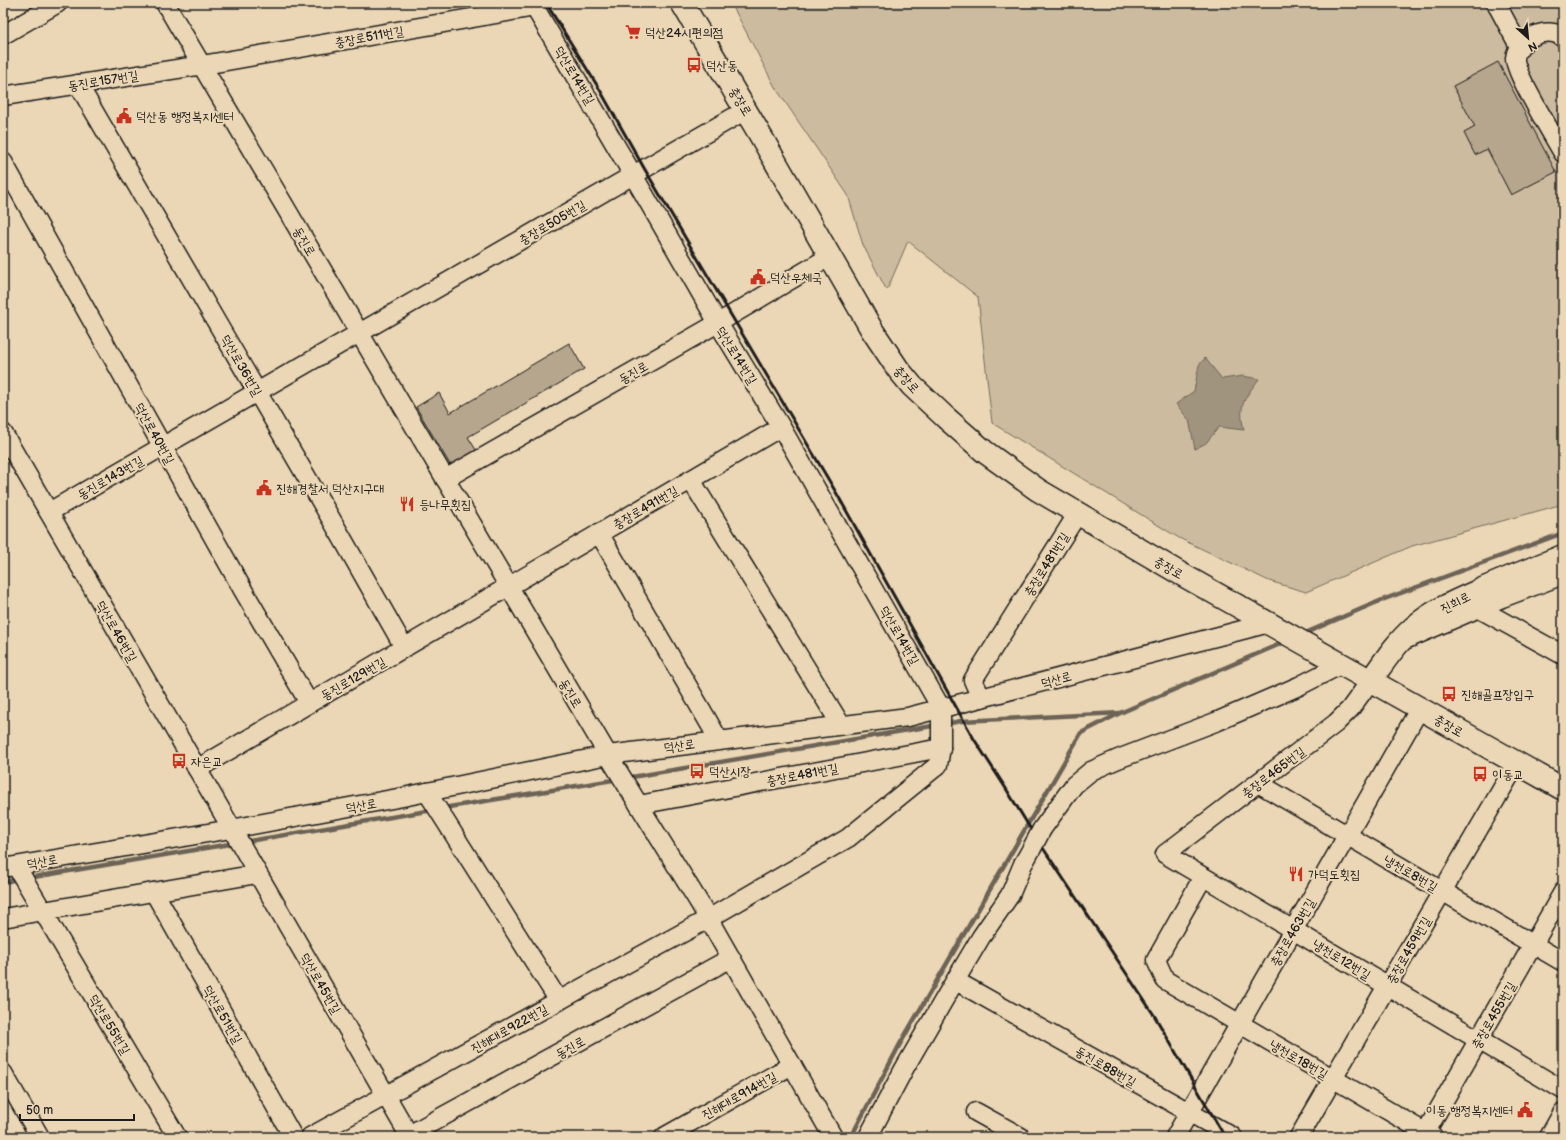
<svg xmlns="http://www.w3.org/2000/svg" width="1566" height="1140" viewBox="0 0 1566 1140" font-family="'Balsamiq Sans','Poor Story',sans-serif">
  <style>
    .green { fill: #cdbb9f; stroke: #746c5e }
    .water { fill: #a1947f; stroke: #6c6457 }
    .lines { fill: none; stroke-linecap: round; stroke-linejoin: round }
    .stream { stroke: #6c6457; stroke-width: 4.5 }
    .building { fill: #b5a68d; stroke: #1c1c1c }
    .minor-casing { stroke: #1c1c1c; stroke-width: 21 }
    .major-casing { stroke: #1c1c1c; stroke-width: 25 }
    .minor { stroke: #ebd7b5; stroke-width: 18 }
    .major { stroke: #ebd7b5; stroke-width: 22 }
    .rail { stroke: #1c1c1c; stroke-width: 3 }
    .minor-bridge-casing { stroke: #1c1c1c; stroke-width: 21; stroke-linecap: butt }
    .minor-bridge { stroke: #ebd7b5; stroke-width: 18 }
    .labels { text-anchor: middle; stroke-width: 4; stroke-linejoin: round; paint-order: stroke }
    .poi-label { font-size: 13px; fill: #1c1c1c; stroke: #ebd7b5; text-anchor: start }
    .street-label { font-size: 13px; fill: #1c1c1c; stroke: #ebd7b5 }
  </style>
  <rect width="100%" height="100%" fill="#ebd7b5"/>
  <filter id="ink" filterUnits="userSpaceOnUse"><feTurbulence type="fractalNoise" baseFrequency=".025" numOctaves="2"/><feDisplacementMap in="SourceGraphic" scale="8" xChannelSelector="R" yChannelSelector="G"/><feConvolveMatrix kernelMatrix="1 2 1 2 8 2 1 2 1" color-interpolation-filters="sRGB"/></filter>
  <g filter="url(#ink)">
    <!-- green -->
    <path class="green" d="M731 3H1563V504L1412 546 1306 592 1269 581 1179 538 992 423 978 297 908 241 887 290 886 289 863 245 848 195 775 87Z"/>
    <!-- water -->
    <path class="water" d="M1205 358 1222 379 1243 376 1259 379C1244 399 1238 405 1244 430L1219 427 1206 443 1195 449 1189 420 1176 404 1194 391 1199 365Z"/>
    <g class="lines">
      <!-- stream -->
      <g class="stream">
        <path d="M1303 634 1382 600 1563 533"/>
        <path d="M945 724 961 721 1120 713"/>
        <path d="M626 778 938 725"/>
        <path d="M443 808 619 779"/>
        <path d="M243 842 433 810"/>
        <path d="M28 878 236 843"/>
        <path d="M3 882 19 879"/>
        <path d="M851 1137 900 1044 1081 733 1120 713 1287 641"/>
      </g>
    </g>
    <!-- building -->
    <g class="building">
      <path d="M1498 62 1556 172 1511 195 1487 149 1475 155 1464 133 1475 127 1453 86Z"/>
      <path d="M569 343 584 369 468 437 478 453 452 468 416 407 439 393 450 413Z"/>
    </g>
    <g class="lines">
      <defs>
        <g id="minor">
          <path d="M165 3 608 755 700 904 833 1137"/>
          <path d="M1496 3 1520 48"/>
          <path d="M3 35 58 3"/>
          <path d="M1563 38C1549 24 1517 39 1515 58 1514 72 1554 137 1563 153"/>
          <path d="M78 84 341 536 404 647"/>
          <path d="M3 96 203 65 535 7"/>
          <path d="M3 162 243 590 309 703"/>
          <path d="M3 433 410 1137"/>
          <path d="M445 479 718 323 829 257"/>
          <path d="M691 480 841 725"/>
          <path d="M49 512 746 110"/>
          <path d="M599 533 719 740"/>
          <path d="M1478 608 1563 655"/>
          <path d="M1407 639 1502 598 1563 575"/>
          <path d="M1371 680 1350 709 1336 723 1165 854 1563 1090"/>
          <path d="M981 698 973 680 1078 513"/>
          <path d="M197 769 781 427"/>
          <path d="M1258 783 1563 962"/>
          <path d="M427 792 559 1001"/>
          <path d="M639 805 941 748"/>
          <path d="M1042 829 1074 785 1091 771 1118 759 1218 721 1299 686 1342 664"/>
          <path d="M16 866 177 1137"/>
          <path d="M3 868 231 829 403 797 608 755 908 717 1269 623"/>
          <path d="M1203 877 1156 960 1165 980 1433 1137"/>
          <path d="M154 892 293 1137"/>
          <path d="M3 918 257 874"/>
          <path d="M963 985 1233 1137"/>
          <path d="M3 1073 40 1137"/>
          <path d="M976 1112 1021 1137"/>
          <path d="M409 1135 731 958"/>
          <path d="M310 1137 708 919 848 838 938 765 941 748V708L781 427 718 323 633 175 532 3"/>
          <path d="M664 1137 792 1065"/>
          <path d="M868 1137 904 1069 949 991 981 937 1010 895 1023 864 1032 848"/>
          <path d="M1175 1137 1420 708"/>
          <path d="M1299 1137 1517 763"/>
          <path d="M1423 1137 1563 892"/>
          <path d="M1549 1137 1563 1112"/>
        </g>
        <g id="major">
          <path d="M682 3 759 133 872 330 898 369 912 386 945 417 985 452 1038 490 1181 574 1563 789"/>
          <path d="M1371 680C1384 662 1396 643 1413 628 1431 612 1453 602 1476 592 1504 579 1534 568 1563 556"/>
        </g>
      </defs>
      <!-- minor casing -->
      <use href="#minor" class="minor-casing"/>
      <!-- major casing -->
      <use href="#major" class="major-casing"/>
      <!-- minor -->
      <use href="#minor" class="minor"/>
      <!-- major -->
      <use href="#major" class="major"/>
      <!-- rail -->
      <path class="rail" d="M546 3 600 90 644 168 837 494 974 739 1005 787 1035 836 1154 1015 1225 1137"/>
      <defs>
        <path id="minor-bridge" d="M1032 848 1042 829"/>
      </defs>
      <!-- minor-bridge casing -->
      <use href="#minor-bridge" class="minor-bridge-casing"/>
      <!-- minor-bridge -->
      <use href="#minor-bridge" class="minor-bridge"/>
    </g>
  </g>
  <!-- icons -->
  <defs>
    <symbol id="supermarket-bare" viewBox="-9 -9 18 18"><path d="M-6-5.5h2.5l.6 2H6L4.5 2H-2.5L-4.4-4H-6ZM-1.5 3.2a1.3 1.3 0 1 0 .1 0ZM3 3.2a1.3 1.3 0 1 0 .1 0Z" fill="#c8321e" stroke="#ebd7b5" stroke-width="2.5" paint-order="stroke"/></symbol>
    <symbol id="bus-bare" viewBox="-9 -9 18 18"><path d="M-5-6H5V4H4V6H2V4H-2V6H-4V4H-5ZM-3.5-4V0h7V-4ZM-3.5 1.2v1.5H-2V1.2ZM2 1.2v1.5H3.5V1.2Z" fill="#c8321e" stroke="#ebd7b5" stroke-width="2.5" paint-order="stroke"/></symbol>
    <symbol id="civic-bare" viewBox="-9 -9 18 18"><path d="M-.6-6.5H3V-4.5H.6V-3L4-1V1h2V6H-6V1h2V-1L-.6-3ZM-1.2 2.5V6h2.4V2.5Z" fill="#c8321e" stroke="#ebd7b5" stroke-width="2.5" paint-order="stroke"/></symbol>
    <symbol id="restaurant-bare" viewBox="-9 -9 18 18"><path d="M-5-6h1v4h1v-4h1v4h1v-4h1v5L-1.5 .5V6h-2V.5L-5-1ZM5-6V6H3V1.5H1.5Q1.5-4 5-6Z" fill="#c8321e" stroke="#ebd7b5" stroke-width="2.5" paint-order="stroke"/></symbol>
  </defs>
  <g fill-rule="evenodd">
    <use href="#supermarket-bare" x="622" y="21" width="22" height="22"/>
    <use href="#bus-bare" x="683" y="54" width="22" height="22"/>
    <use href="#civic-bare" x="113" y="105" width="22" height="22"/>
    <use href="#civic-bare" x="747" y="266" width="22" height="22"/>
    <use href="#civic-bare" x="253" y="477" width="22" height="22"/>
    <use href="#restaurant-bare" x="396" y="493" width="22" height="22"/>
    <use href="#bus-bare" x="1438" y="683" width="22" height="22"/>
    <use href="#bus-bare" x="168" y="750" width="22" height="22"/>
    <use href="#bus-bare" x="686" y="760" width="22" height="22"/>
    <use href="#bus-bare" x="1469" y="763" width="22" height="22"/>
    <use href="#restaurant-bare" x="1285" y="863" width="22" height="22"/>
    <use href="#civic-bare" x="1514" y="1099" width="22" height="22"/>
  </g>
  <g class="labels">
    <!-- poi labels -->
    <g class="poi-label">
      <text x="645" y="37">덕산24시편의점</text>
      <text x="706" y="70">덕산동</text>
      <text x="136" y="121">덕산동 행정복지센터</text>
      <text x="770" y="282">덕산우체국</text>
      <text x="276" y="493">진해경찰서 덕산지구대</text>
      <text x="419" y="509">등나무횟집</text>
      <text x="1461" y="699">진해골프장입구</text>
      <text x="191" y="766">자은교</text>
      <text x="709" y="776">덕산시장</text>
      <text x="1492" y="779">이동교</text>
      <text x="1308" y="879">가덕도횟집</text>
      <text x="1513" y="1115" text-anchor="end">이동 행정복지센터</text>
    </g>
    <!-- street labels -->
    <g class="street-label">
      <text transform="translate(369 36) rotate(-10)" y="5">충장로511번길</text>
      <text transform="translate(575 75) rotate(59)" y="5">덕산로14번길</text>
      <text transform="translate(103 80) rotate(-9)" y="5">동진로157번길</text>
      <text transform="translate(741 101) rotate(59)" y="5">충장로</text>
      <text transform="translate(552 222) rotate(-30)" y="5">충장로505번길</text>
      <text transform="translate(305 241) rotate(60)" y="5">동진로</text>
      <text transform="translate(737 355) rotate(58)" y="5">덕산로14번길</text>
      <text transform="translate(242 365) rotate(60)" y="5">덕산로36번길</text>
      <text transform="translate(633 372) rotate(-30)" y="5">동진로</text>
      <text transform="translate(907 379) rotate(49)" y="5">충장로</text>
      <text transform="translate(155 433) rotate(61)" y="5">덕산로40번길</text>
      <text transform="translate(110 477) rotate(-30)" y="5">동진로143번길</text>
      <text transform="translate(645 507) rotate(-30)" y="5">충장로491번길</text>
      <text transform="translate(1046 564) rotate(-58)" y="5">충장로481번길</text>
      <text transform="translate(1169 567) rotate(30)" y="5">충장로</text>
      <text transform="translate(1455 602) rotate(-27)" y="5">진희로</text>
      <text transform="translate(117 631) rotate(60)" y="5">덕산로46번길</text>
      <text transform="translate(900 635) rotate(60)" y="5">덕산로14번길</text>
      <text transform="translate(353 678) rotate(-30)" y="5">동진로129번길</text>
      <text transform="translate(1056 679) rotate(-15)" y="5">덕산로</text>
      <text transform="translate(571 693) rotate(59)" y="5">동진로</text>
      <text transform="translate(1449 725) rotate(30)" y="5">충장로</text>
      <text transform="translate(679 745) rotate(-8)" y="5">덕산로</text>
      <text transform="translate(1273 772) rotate(-37)" y="5">충장로465번길</text>
      <text transform="translate(802 774) rotate(-11)" y="5">충장로481번길</text>
      <text transform="translate(361 805) rotate(-10)" y="5">덕산로</text>
      <text transform="translate(42 861) rotate(-10)" y="5">덕산로</text>
      <text transform="translate(1411 873) rotate(30)" y="5">냉천로8번길</text>
      <text transform="translate(1292 932) rotate(-60)" y="5">충장로463번길</text>
      <text transform="translate(1408 950) rotate(-60)" y="5">충장로459번길</text>
      <text transform="translate(1342 959) rotate(31)" y="5">냉천로12번길</text>
      <text transform="translate(321 983) rotate(60)" y="5">덕산로45번길</text>
      <text transform="translate(223 1014) rotate(60)" y="5">덕산로51번길</text>
      <text transform="translate(1493 1015) rotate(-60)" y="5">충장로455번길</text>
      <text transform="translate(110 1024) rotate(59)" y="5">덕산로55번길</text>
      <text transform="translate(509 1028) rotate(-29)" y="5">진해대로922번길</text>
      <text transform="translate(570 1047) rotate(-29)" y="5">동진로</text>
      <text transform="translate(1299 1059) rotate(30)" y="5">냉천로18번길</text>
      <text transform="translate(1106 1066) rotate(30)" y="5">동진로88번길</text>
      <text transform="translate(739 1095) rotate(-29)" y="5">진해대로914번길</text>
    </g>
  </g>
  <!-- margin -->
  <rect width="1566" height="1140" fill="none" stroke="#ebd7b5" stroke-width="16"/>
  <rect x="8" y="8" width="1550" height="1124" fill="none" stroke="#1c1c1c" stroke-width="1.5" filter="url(#ink)"/>
  <!-- north arrow -->
  <g transform="translate(1528 38) rotate(153)" stroke="#ebd7b5" stroke-width="3" paint-order="stroke">
  <path d="M0-3L7 15L0 10L-7 15Z" fill="#1c1c1c"/>
  <text y="-6" font-size="11" font-weight="bold" text-anchor="middle" fill="#1c1c1c">N</text>
  </g>
  <!-- scale -->
  <path d="M20 1114v6h114v-6" fill="none" stroke="#1c1c1c" stroke-width="2"/>
  <text x="26" y="1114" font-size="12" fill="#1c1c1c" stroke="#ebd7b5" stroke-width="3" paint-order="stroke">50 m</text>
</svg>
